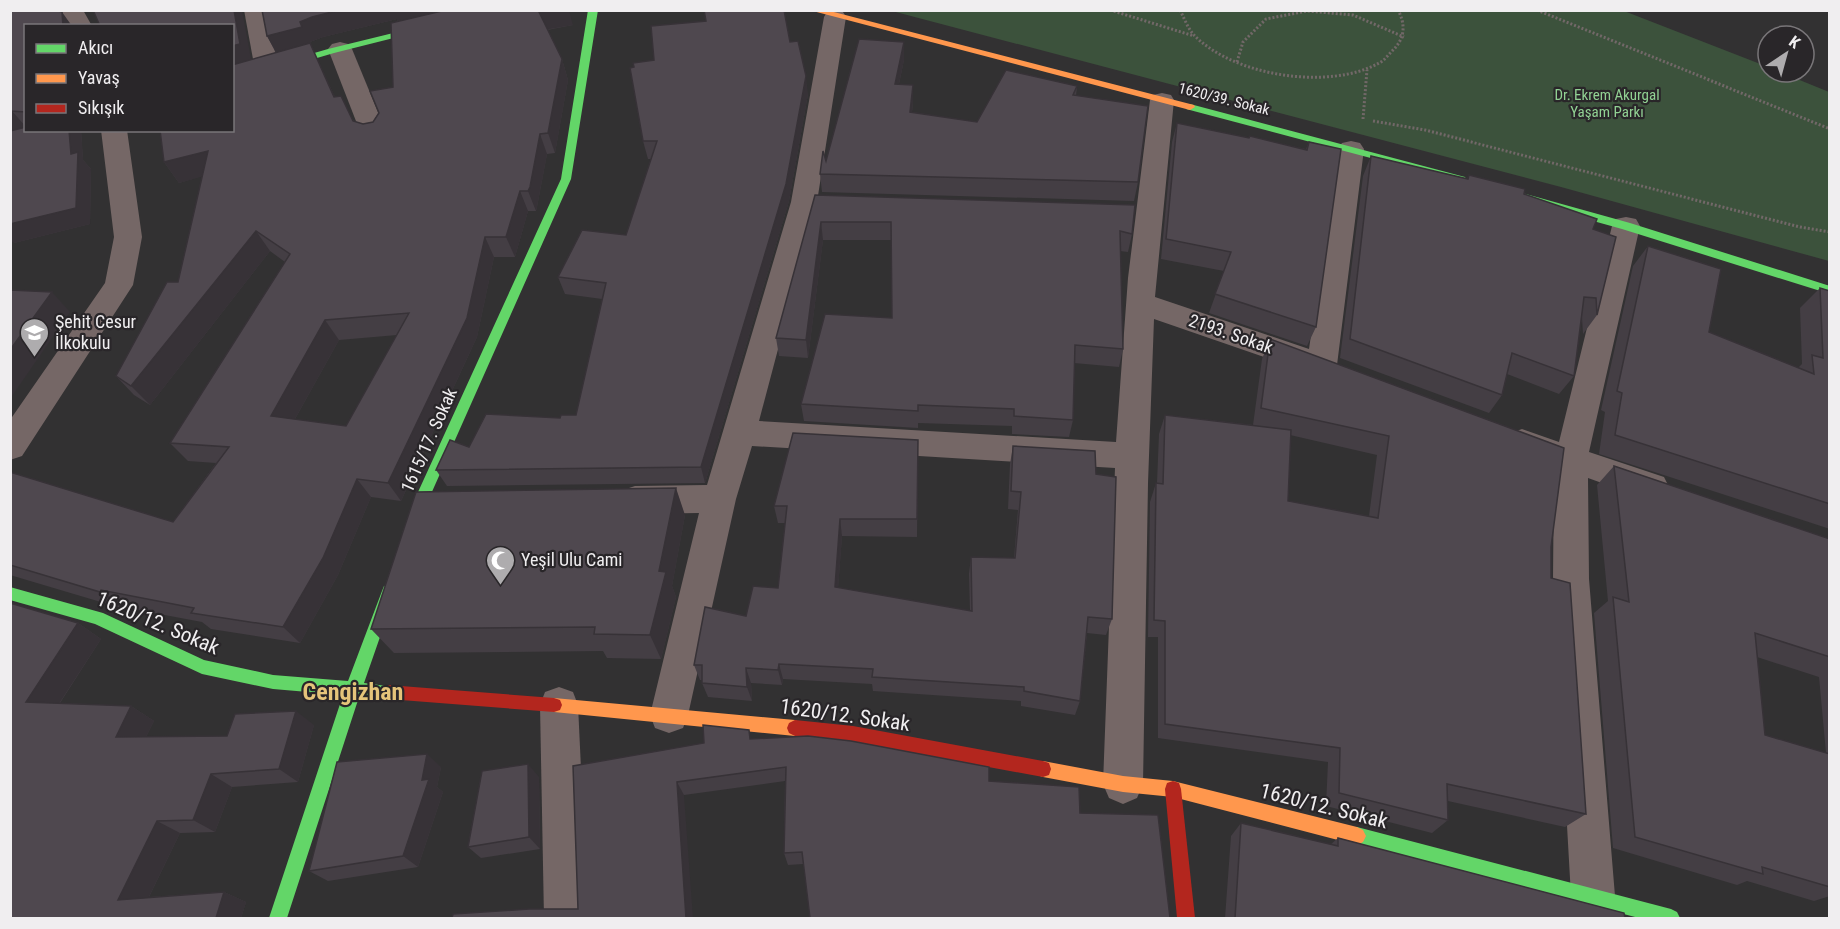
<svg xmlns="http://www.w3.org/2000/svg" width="1840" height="929" viewBox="0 0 1840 929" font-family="'Roboto Condensed',sans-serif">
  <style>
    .green { fill: #3c523c }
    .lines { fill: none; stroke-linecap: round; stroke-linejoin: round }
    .path { stroke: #726868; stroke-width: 3; stroke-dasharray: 2 2; stroke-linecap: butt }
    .street { fill: #756766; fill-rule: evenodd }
    .fast { fill: #63d668; fill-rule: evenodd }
    .slow { fill: #ff974d; fill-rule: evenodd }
    .jam { fill: #b3261e; fill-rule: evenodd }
    .wall { fill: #443e44; fill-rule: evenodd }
    .shaded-wall { fill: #373237 }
    .building { fill: #4f484f; stroke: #373237; stroke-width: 1.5; fill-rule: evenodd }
    .labels { text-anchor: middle; stroke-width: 4.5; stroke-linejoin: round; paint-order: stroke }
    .far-park-label { font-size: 15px; fill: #91d193; stroke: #292629 }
    .far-street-label { font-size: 15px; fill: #f0eef0; stroke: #292629 }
    .poi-label { font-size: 18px; fill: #f0eef0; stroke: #292629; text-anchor: start }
    .street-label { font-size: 18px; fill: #f0eef0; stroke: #292629 }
    .near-street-label { font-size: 21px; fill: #f0eef0; stroke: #292629 }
    .district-label { font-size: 24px; font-weight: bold; fill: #e5c47a; stroke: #292629 }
  </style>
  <rect width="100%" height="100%" fill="#323132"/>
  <!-- green -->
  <path class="green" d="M892 11H1624L1768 67V72H1780L1829 92V261L1561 187Z"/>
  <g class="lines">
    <!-- path -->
    <g class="path">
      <path d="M1110 10 1194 36"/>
      <path d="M1180 10C1184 18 1188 28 1193 34 1232 76 1329 91 1379 63 1384 61 1388 55 1392 51 1405 39 1406 25 1398 10"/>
      <path d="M1537 10 1830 129"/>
      <path d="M1237 62 1243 42 1266 19 1307 11 1353 15 1404 37"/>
      <path d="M1363 119 1367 70"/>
      <path d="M1373 121 1425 130 1800 227 1830 232"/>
    </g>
    <!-- street -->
    <g class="street">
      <path d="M60 10H83L92 26H69Z"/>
      <path d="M244 10H266L279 70 275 75 267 77 259 75 255 70Z"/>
      <path d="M836 10 843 12 846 17 817 202 759 421 1116 442 1128 278 1150 100 1153 95 1162 93 1171 95 1174 100 1155 297 1309 349 1338 149 1342 143 1351 141 1360 143 1364 149 1337 365 1333 373 1322 377 1154 319 1148 483 1143 784 1137 798 1123 804 1109 798 1103 784 1115 468 752 446 736 499 688 715 683 728 669 733 655 728 650 715 699 513 635 514 623 510 618 500 623 490 635 486 707 485 791 202 824 17 827 12Z"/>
      <path d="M340 42 348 44 352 49 387 134 383 140 374 142 365 140 361 134 328 49 332 44Z"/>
      <path d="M101 130H127L142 237 133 285 22 456 10 460V420L105 283 114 237Z"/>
      <path d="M1626 217 1636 219 1640 226 1589 452 1664 477 1669 487 1664 497 1652 501 1588 478 1589 579 1615 896 1608 911 1593 918 1578 911 1571 896 1553 579 1554 467 1511 451 1506 442 1511 433 1522 429 1559 442 1612 226 1616 219Z"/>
      <path d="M559 687 573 692 578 705 588 918H544L540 705 545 692Z"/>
    </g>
    <!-- fast -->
    <g class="fast">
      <path d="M487 10H505L334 53 232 83V77L328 49Z"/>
      <path d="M588 10H598L571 179 427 503 416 534 414 538 409 540 404 538 402 534 413 503 561 179Z"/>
      <path d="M1190 104 1465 177 1466 179 1461 182 1186 109V105Z"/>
      <path d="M1522 193 1630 223 1830 286V294L1622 229 1518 200V194Z"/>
      <path d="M389 585 394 586 396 591 364 683 394 687 396 692 394 697 388 699 359 697 287 918H269L343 695 273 689 202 674 95 624 10 600V587L103 613 204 660 273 675 348 681 382 591 384 586Z"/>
      <path d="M1357 827 1671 909 1677 912 1680 918H1639L1357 845 1351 842 1348 836 1351 830Z"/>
    </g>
    <!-- slow -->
    <g class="slow">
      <path d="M809 10H826L1194 105 1195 107 1190 110Z"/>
      <path d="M554 698 795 720 801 723 803 728 801 733 795 736 554 712 548 710 546 705 548 700Z"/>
      <path d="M1043 761 1123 776 1173 781 1357 827 1363 830 1366 836 1363 842 1357 845 1173 797 1123 792 1043 777 1037 775 1035 769 1037 763Z"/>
    </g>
    <!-- jam -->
    <g class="jam">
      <path d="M388 685 554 698 560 700 562 705 560 710 554 712 388 699 382 697 380 692 382 687Z"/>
      <path d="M795 720 853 726 1043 761 1049 763 1051 769 1049 775 1043 777 853 742 795 736 789 733 787 728 789 723Z"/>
      <path d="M1173 781 1179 783 1181 789 1195 918H1177L1165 789 1167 783Z"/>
    </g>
  </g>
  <!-- wall -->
  <g class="wall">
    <path d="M10 10 59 11 26 26V130H81L83 160 91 169 90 224 14 243Z"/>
    <path d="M262 10 573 25 547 30 562 59 568 80 555 153 547 154 537 207 536 211H528L515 257H494L477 337 401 501 371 497 338 575 300 643 211 629 202 622 122 607 121 608 10 575V472L173 522 216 463 188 461 170 443 285 262 270 251 150 405 134 395 116 376 178 282 202 176 179 183 164 162 251 60 276 53 267 36ZM397 19 398 22 393 87 373 122 363 124 354 121 335 97 311 47H312L310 42 323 37ZM397 335 346 426 295 419 339 340Z"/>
    <path d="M706 21 790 42 808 94 789 201 705 483 447 486 436 470 469 447 560 418 576 415 602 299 565 294 558 277 626 235 651 159H648L643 141 634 67 654 60Z"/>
    <path d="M904 42V60L899 84 913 85V103L912 112 977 122 1077 86 1076 96 1138 182 1134 201 822 192 820 174 826 161Z"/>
    <path d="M1177 123 1306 149 1309 142 1316 327 1307 346 1209 313 1224 271 1161 259 1172 142Z"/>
    <path d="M1371 156 1467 179 1469 175 1524 194 1593 229 1597 315 1583 334 1582 317 1574 376 1559 394 1507 374 1502 395 1489 413 1340 358 1363 176Z"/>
    <path d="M815 195 1135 205 1132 234 1128 252 1120 251 1123 349 1119 367 1074 363 1073 420 1069 437 1012 434V426L918 423V428L804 421 801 404 892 318 891 240H823L808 358 779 356 776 338Z"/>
    <path d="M1648 246 1709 332 1798 368 1802 364 1800 308 1820 288 1830 291V529L1599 454 1605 412 1601 410 1633 266Z"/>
    <path d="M1270 339 1551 547V578L1586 814 1565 827 1448 801V820L1432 833 1326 806 1328 762 1158 738V637H1148L1150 502 1156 483H1157L1159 434 1165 415 1253 425 1262 359ZM1290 435 1377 455 1369 516 1288 501Z"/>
    <path d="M918 440 917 537 842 536 838 588 970 611 969 574 971 557 1014 558 1018 510 1008 509 1010 464 1013 446 1096 474 1112 619 1106 635 1087 633 1080 701 1075 715 1021 706V701L873 691 872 684 783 679 782 685 751 683 752 701 708 697 702 683V680H700L694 665 746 616 778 588 785 523H778L774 506Z"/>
    <path d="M1614 466 1830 539V896L1814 901 1747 881 1737 885 1613 848 1594 613 1608 601 1597 485ZM1757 657 1819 677 1826 753 1765 735Z"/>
    <path d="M685 515 672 586 676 597 661 659 607 658 603 651 394 653 371 629Z"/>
    <path d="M10 603 78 623 101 639 60 703 131 706 154 721 146 737 227 736 314 725 298 782 232 787 215 832 180 833 149 897 224 892 246 902 241 918H10Z"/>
    <path d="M808 736 803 864 788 865 784 853 785 781 684 795 578 909 573 766 753 739Z"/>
    <path d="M441 767 437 787 443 792 418 867 328 881 309 871Z"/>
    <path d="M539 777 540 849 481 858 468 847Z"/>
    <path d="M1241 823 1330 845 1338 838 1625 918H1225L1231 836Z"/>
  </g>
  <!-- shaded-wall -->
  <g class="shaded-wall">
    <path d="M55 10H58L63 19 62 12 72 26H63Z"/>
    <path d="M234 10H242L252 64 232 70Z"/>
    <path d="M340 10H459L399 25 397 19 323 37 310 42 312 47H311L345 117 278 56 267 36 312 17Z"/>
    <path d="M538 10H569L573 25 544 30Z"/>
    <path d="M904 42V60L895 102V84Z"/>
    <path d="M562 59 568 80 555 153 548 133Z"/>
    <path d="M806 76 808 94 789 201 705 483 701 467Z"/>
    <path d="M913 85V103L910 130V112Z"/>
    <path d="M10 111H12L26 127 10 132Z"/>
    <path d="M69 130H81L83 160 91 169 90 224 14 243 10 240V218L71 154Z"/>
    <path d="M540 134 547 154 537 207 536 211 528 191Z"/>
    <path d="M208 151 222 171 179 183 164 162Z"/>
    <path d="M520 191 528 211 515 257 506 237Z"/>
    <path d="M821 222 823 240 808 358 806 340Z"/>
    <path d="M256 231 270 251 150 405 131 386Z"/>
    <path d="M485 237 494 257 477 337 401 501 388 483Z"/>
    <path d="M52 292 70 312 10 399V350Z"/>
    <path d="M325 320 339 340 286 435 271 416Z"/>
    <path d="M357 479 371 497 338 575 300 643 283 627Z"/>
    <path d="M676 488 685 515 672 586 676 597 661 659 650 635 659 571Z"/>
    <path d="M840 519 842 536 837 603 835 587Z"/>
    <path d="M101 590 122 607 121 608 100 592Z"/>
    <path d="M78 623 101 639 51 716 26 702Z"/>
    <path d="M779 664 783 679 782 685 778 670Z"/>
    <path d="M746 668 751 683 752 701 747 687Z"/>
    <path d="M131 706 154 721 139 751 116 737Z"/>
    <path d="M296 711 314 725 298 782 279 769Z"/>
    <path d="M427 754 441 767 437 787 443 792 418 867 403 856 422 780Z"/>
    <path d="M528 764 539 777 540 849 529 837Z"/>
    <path d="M211 774 232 787 215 832 193 820Z"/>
    <path d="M677 782 684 795 693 918H686Z"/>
    <path d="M157 821 180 833 143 909 118 900Z"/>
    <path d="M224 892 246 902 241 918H216Z"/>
  </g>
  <!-- building -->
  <g class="building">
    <path d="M10 10H55L62 12 63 26H26V112L10 111Z"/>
    <path d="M93 10H234L240 44 232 46V26H100Z"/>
    <path d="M262 10H340L312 17 300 22 302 27 267 36Z"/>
    <path d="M446 10H538L562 59 548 133 540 134 530 187 528 191H520L506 237H485L467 318 388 483 357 479 323 558 283 627 191 613 194 608 101 590 100 592 10 565V472L173 522 229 447 170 443 290 254 256 231 131 386 116 376 167 282H178L208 151 164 162 160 130H232V65L310 43 334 97 341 96 353 121 363 124 373 122 379 113 370 91 393 87 391 23ZM409 313 346 426 271 416 325 320Z"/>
    <path d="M704 10H784L790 42 798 41 806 76 786 184 701 467 436 470 450 440 469 447 486 414 560 418 561 415H576L606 283 558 277 582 230 626 235 657 141H643L630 68 634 67 633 63 654 60 651 26 706 21Z"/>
    <path d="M859 39 904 42 895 84 913 85 910 112 977 122 1006 70 1077 86 1073 95 1148 106 1138 182 820 174 823 151 826 161Z"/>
    <path d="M1177 123 1249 138 1250 136 1307 150 1309 142 1341 149 1316 327 1215 294 1231 252 1166 239Z"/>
    <path d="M26 127V130H69L71 154 78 152 76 208 10 224V131Z"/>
    <path d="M1371 156 1468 179 1469 175 1525 189 1524 194 1597 219 1593 229 1616 237 1597 315 1596 298 1584 297 1574 376 1512 353 1502 395 1350 339Z"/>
    <path d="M815 195 1135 205 1132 234 1120 231 1123 349 1075 345 1073 420 1014 416V409L918 405V411L801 404 825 314 892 318 891 222H821L806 340 776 338Z"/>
    <path d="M1648 246 1721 269 1709 332 1814 374 1812 355 1823 358 1820 288 1830 291V504L1615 435 1622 393 1617 391Z"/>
    <path d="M10 290 52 292 10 350Z"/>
    <path d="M1270 339 1564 448 1551 547V578L1570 583 1586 814 1447 784 1448 820 1339 793 1340 748 1165 724V621L1154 620 1156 483 1163 484 1165 415 1291 430 1288 501 1378 518 1389 436 1261 408Z"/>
    <path d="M793 433 918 440 917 519H840L835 587 972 611 971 557 1015 558 1021 492 1011 491 1013 446 1095 451 1096 474 1116 477 1112 619 1088 617 1080 701 1024 691V687L872 677 873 669 779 664 778 670 746 668 747 687 702 683V665H694L705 607 746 616 753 586 778 588 787 506H774Z"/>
    <path d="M1614 466 1830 539V657L1755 633 1765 735 1830 754V887L1762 867 1763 874 1635 837 1613 597 1629 602Z"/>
    <path d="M676 488 659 571 666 572 650 635 594 634 595 627 371 629 416 492Z"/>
    <path d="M10 603 78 623 26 702 131 706 116 737 227 736 235 714 296 711 279 769 211 774 193 820 157 821 118 900 224 892 216 918H10Z"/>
    <path d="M703 725 749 730 750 739 808 736 851 741 989 767V781L1079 787 1080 813 1158 815 1170 918H810L802 852 784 853 786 767 677 782 686 918H452L453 914 529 909H578L573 766 704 743Z"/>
    <path d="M427 754 422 780 429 779 403 856 309 871 337 762Z"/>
    <path d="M528 764 529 837 468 847 482 771Z"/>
    <path d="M1241 823 1338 846V838L1624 913 1625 918H1235Z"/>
  </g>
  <!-- icons -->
  <defs>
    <symbol id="school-pin" viewBox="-11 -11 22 30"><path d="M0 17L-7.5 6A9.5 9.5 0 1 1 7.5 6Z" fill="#aeacae" stroke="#292629"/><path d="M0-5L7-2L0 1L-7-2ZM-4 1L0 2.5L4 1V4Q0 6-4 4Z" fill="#fff"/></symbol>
    <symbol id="mosque-pin" viewBox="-11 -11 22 30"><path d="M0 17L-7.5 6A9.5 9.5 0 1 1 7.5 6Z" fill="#aeacae" stroke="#292629"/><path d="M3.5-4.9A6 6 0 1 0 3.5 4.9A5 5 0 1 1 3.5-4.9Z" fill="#fff"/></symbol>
  </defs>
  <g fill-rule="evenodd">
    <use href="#school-pin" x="18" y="316" width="33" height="45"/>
    <use href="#mosque-pin" x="484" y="544" width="33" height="45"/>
  </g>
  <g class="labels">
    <!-- far-park labels -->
    <g class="far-park-label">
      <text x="1607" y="100">Dr. Ekrem Akurgal<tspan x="1607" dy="17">Yaşam Parkı</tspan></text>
    </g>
    <!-- far-street labels -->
    <g class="far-street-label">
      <text transform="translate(1224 99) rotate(14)" y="5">1620/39. Sokak</text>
    </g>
    <!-- poi labels -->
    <g class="poi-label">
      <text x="55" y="328">Şehit Cesur<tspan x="55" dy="21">İlkokulu</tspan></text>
      <text x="521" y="566">Yeşil Ulu Cami</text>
    </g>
    <!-- street labels -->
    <g class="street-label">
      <text transform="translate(1231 334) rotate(19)" y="6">2193. Sokak</text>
      <text transform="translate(429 440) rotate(-66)" y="6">1615/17. Sokak</text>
    </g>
    <!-- near-street labels -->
    <g class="near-street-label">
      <text transform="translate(158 623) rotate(23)" y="7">1620/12. Sokak</text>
      <text transform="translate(845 715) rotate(8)" y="7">1620/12. Sokak</text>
      <text transform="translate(1324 806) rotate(14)" y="7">1620/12. Sokak</text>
    </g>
    <!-- district labels -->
    <g class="district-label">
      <text x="353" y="700">Cengizhan</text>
    </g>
  </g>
  <!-- border -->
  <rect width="1840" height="929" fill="none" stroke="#f0eef0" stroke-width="24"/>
  <!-- legend -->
  <rect x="24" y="24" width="210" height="108" fill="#292629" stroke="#797679" stroke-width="1.5"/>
  <rect x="36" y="44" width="30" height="9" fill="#63d668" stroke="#797679" stroke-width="1.5"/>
  <text x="78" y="54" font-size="18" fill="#f0eef0">Akıcı</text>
  <rect x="36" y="74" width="30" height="9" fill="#ff974d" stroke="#797679" stroke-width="1.5"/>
  <text x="78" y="84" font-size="18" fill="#f0eef0">Yavaş</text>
  <rect x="36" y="104" width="30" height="9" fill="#b3261e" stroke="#797679" stroke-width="1.5"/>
  <text x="78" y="114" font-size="18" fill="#f0eef0">Sıkışık</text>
  <!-- north arrow -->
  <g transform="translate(1786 54) rotate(36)"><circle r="28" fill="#292629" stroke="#797679" stroke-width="1.5"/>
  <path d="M0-4.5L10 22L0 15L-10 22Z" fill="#aeacae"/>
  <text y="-9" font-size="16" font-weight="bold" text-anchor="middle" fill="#f0eef0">K</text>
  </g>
</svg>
